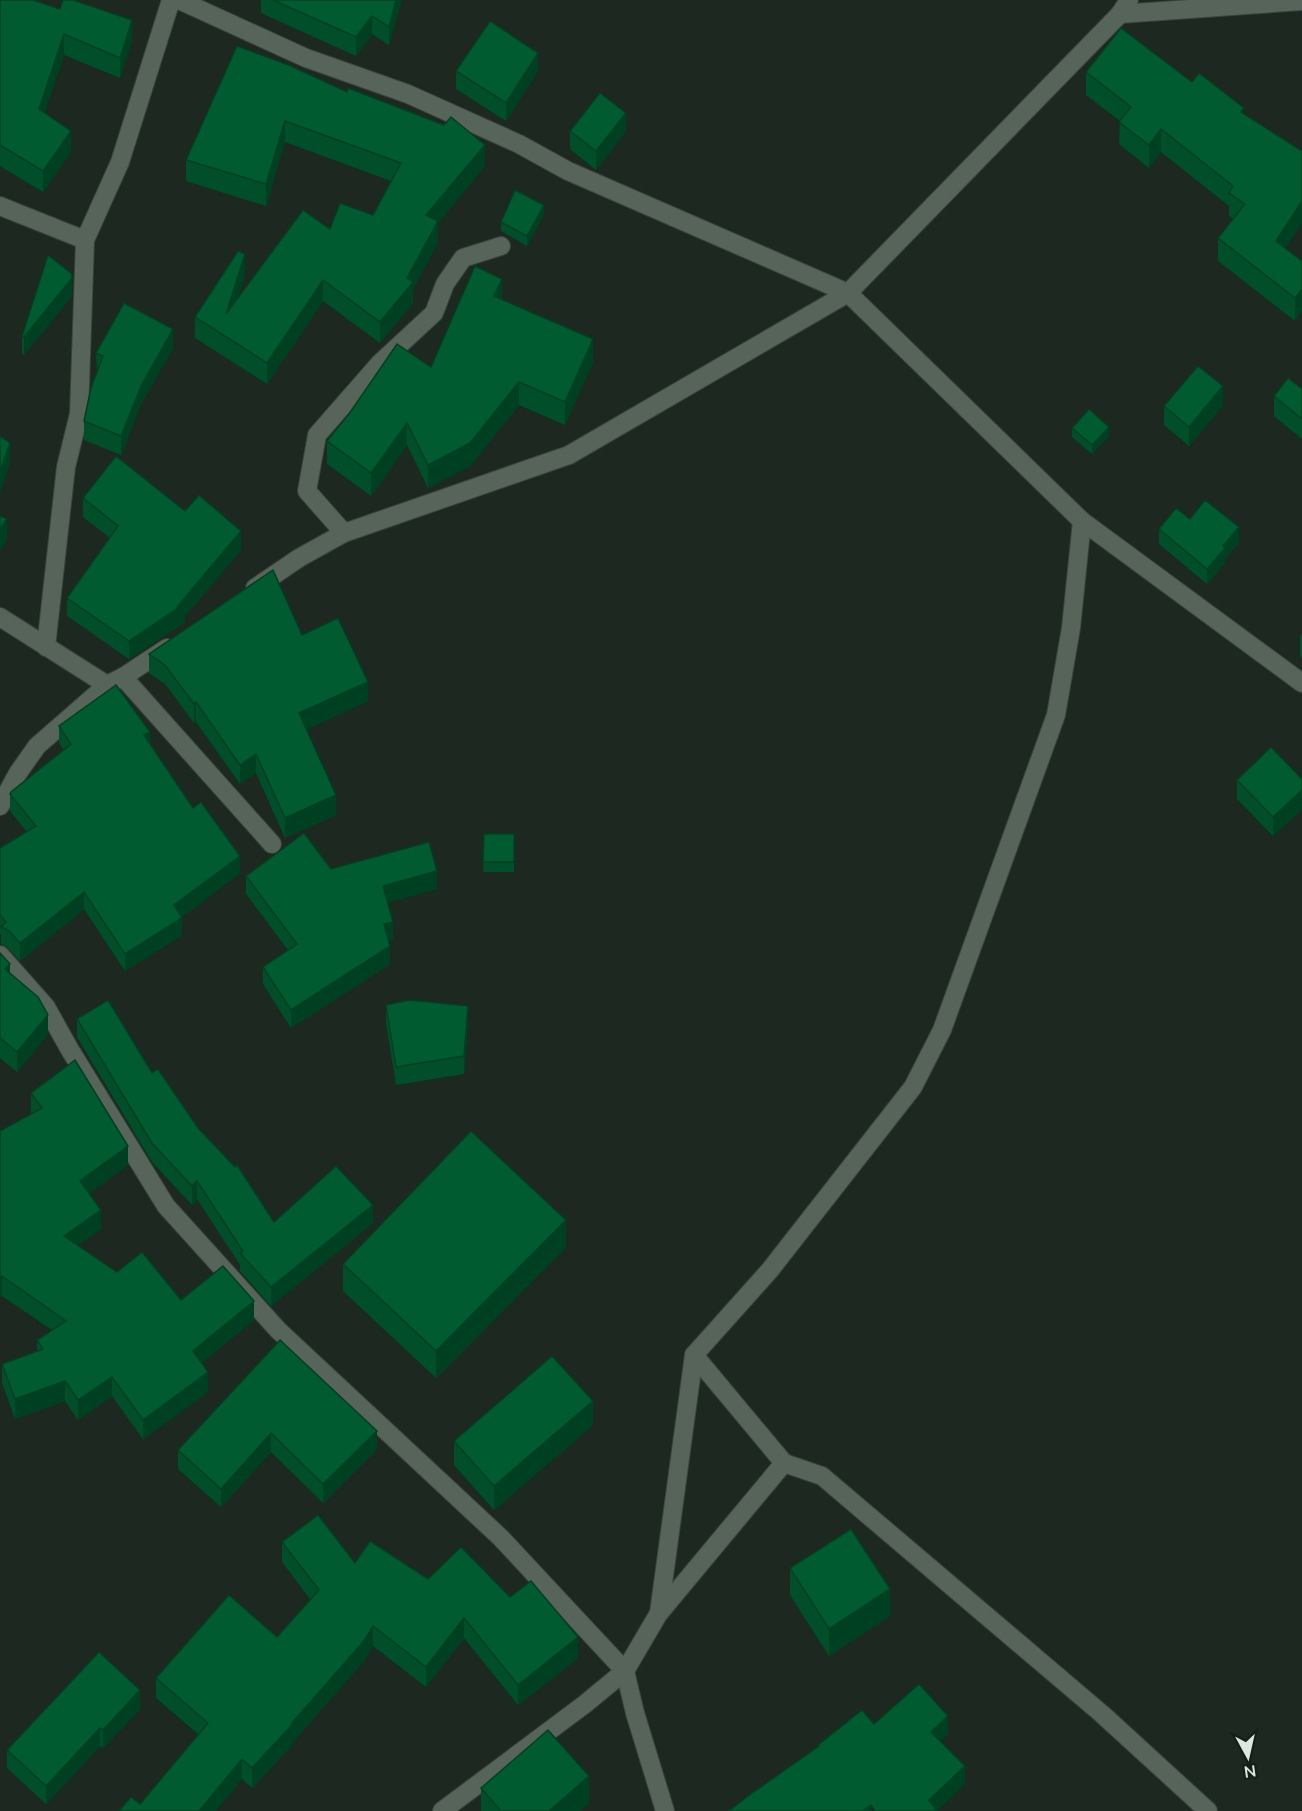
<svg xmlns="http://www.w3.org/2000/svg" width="1302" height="1811" viewBox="0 0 1302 1811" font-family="Mulish,sans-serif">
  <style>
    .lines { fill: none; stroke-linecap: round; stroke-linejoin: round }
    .minor-casing { stroke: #3a443e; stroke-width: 20 }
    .minor { stroke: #56645a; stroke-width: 18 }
    .wall { fill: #004e2a }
    .shaded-wall { fill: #004022 }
    .building { fill: #005b31; stroke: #004022; stroke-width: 1.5 }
  </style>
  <rect width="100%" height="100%" fill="#1c2820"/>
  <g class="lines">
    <defs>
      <g id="minor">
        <path d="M179 0 306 58 408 94 519 144 568 171 848 293 1082 521 1302 683"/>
        <path d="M1120 14 1302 1"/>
        <path d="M0 206 85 240"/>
        <path d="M344 533 307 491 317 435 380 363 434 313 445 284 463 258 501 246"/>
        <path d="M255 588 299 558 344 533 569 455 848 293 1120 14 1129 0"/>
        <path d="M0 617 107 685"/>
        <path d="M46 647 66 467 79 414 85 240 120 162 171 0"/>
        <path d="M123 677 272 844"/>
        <path d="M0 806 18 773 37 746 107 685 123 677 167 648"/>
        <path d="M0 955 46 1007 70 1050 166 1206 278 1330 501 1538 625 1671 635 1713 665 1811"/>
        <path d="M694 1355 784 1463"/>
        <path d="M660 1612 784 1463 822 1476 1102 1714 1208 1811"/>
        <path d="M442 1811 585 1704 625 1671 659 1613 694 1355 770 1270 913 1087 942 1030 1056 715 1071 628 1082 521"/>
      </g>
    </defs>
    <!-- minor casing -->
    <use href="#minor" class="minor-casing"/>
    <!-- minor -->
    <use href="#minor" class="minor"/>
  </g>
  <!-- wall -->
  <g class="wall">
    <path d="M0 0 132 40 120 78 64 55 44 113 71 152 43 192 0 166Z"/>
    <path d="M261 0H401V2L389 45 372 34 356 56 261 13Z"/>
    <path d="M237 46 485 166 438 223V242L413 289V303L380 343 323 301 267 384 195 338V317L245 275 237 299 373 215 391 181 285 142 266 206 186 181V160Z"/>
    <path d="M456 71H538L506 121 456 89Z"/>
    <path d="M1086 72 1192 82 1244 114 1286 248 1302 261 1295 321 1218 261V238L1233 219 1229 216V206L1161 152 1149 168 1119 144 1120 121 1086 95Z"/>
    <path d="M570 131H626L596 170 570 149Z"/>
    <path d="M544 215 527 246 501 231V222Z"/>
    <path d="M72 274V296L24 355 22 354V336Z"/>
    <path d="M502 300 593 362 565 425 519 405 470 466 428 488 407 445 371 496 327 464V441L431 367Z"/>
    <path d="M173 348 141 404 121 455 84 440V421L97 371 96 353Z"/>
    <path d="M1302 389V439L1274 416V396Z"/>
    <path d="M1223 405 1189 446 1164 425V406Z"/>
    <path d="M1072 428 1109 436 1092 454 1072 437Z"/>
    <path d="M83 498 185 511 241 550 185 616V622L129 659 67 616V598L110 538 83 517Z"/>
    <path d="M1190 519 1239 542 1225 559V563L1207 584 1159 544V529Z"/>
    <path d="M1302 634V659L1300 656V636Z"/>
    <path d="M302 635 368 701 307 729 336 815 285 838 256 773 240 784 196 722 194 723 165 684 149 673V654Z"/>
    <path d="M59 726 150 743 193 808 240 873 182 917V935L125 971 84 909 20 961 8 948 1 944V934L0 933V848L27 832 10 811V794L64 750 59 743Z"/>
    <path d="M1302 779V809L1273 836 1237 799V780Z"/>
    <path d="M484 834H514V872H483Z"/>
    <path d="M331 869 437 889 388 902 393 940 388 941 390 964 291 1028 263 984V967L288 950 246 894V876Z"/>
    <path d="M0 953 10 974 48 1034 17 1072 0 1058Z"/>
    <path d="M386 1005 468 1024 464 1074 396 1085 386 1023Z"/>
    <path d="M77 1019 152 1073 274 1222 373 1223 271 1306 240 1271V1265L197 1199 192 1205 152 1162 77 1037Z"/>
    <path d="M31 1093 128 1165 89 1193 101 1229 78 1245 117 1272 181 1300 254 1320 201 1363 208 1392 143 1439 112 1396 78 1420 65 1401 15 1419 2 1383V1364L37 1351V1340L52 1330 2 1296 0 1297V1131L31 1114Z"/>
    <path d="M566 1247 436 1378 343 1291V1264Z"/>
    <path d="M280 1340 377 1449 323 1503 271 1452 221 1507 178 1469V1450Z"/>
    <path d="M593 1425 494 1510 454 1465V1441Z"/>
    <path d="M282 1542 355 1563 510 1597 578 1658 518 1705 464 1638 426 1687 373 1646 363 1662 292 1743V1745L252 1788 242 1779 140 1804 198 1734 156 1698V1678L277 1637 310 1599 282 1562Z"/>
    <path d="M790 1568 890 1616 829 1656 790 1595Z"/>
    <path d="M140 1709 103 1748 100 1746 46 1804 7 1768V1750Z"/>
    <path d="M481 1788 589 1803 580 1811H481Z"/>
  </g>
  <!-- shaded-wall -->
  <g class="shaded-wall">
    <path d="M396 0H401V2L389 45V27Z"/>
    <path d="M372 16V34L356 56V37Z"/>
    <path d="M132 20V40L120 78V58Z"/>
    <path d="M64 34V55L39 130V109Z"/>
    <path d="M538 53V71L506 121V103Z"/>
    <path d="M626 113V131L596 170V151Z"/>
    <path d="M285 121V142L266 206V184Z"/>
    <path d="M1161 129V152L1149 168V145Z"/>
    <path d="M71 131V152L43 192V171Z"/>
    <path d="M485 145V166L438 223V242L413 289V303L380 343V322L407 278 426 215Z"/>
    <path d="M1302 201V223L1276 263V241Z"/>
    <path d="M544 205V215L527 246V236Z"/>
    <path d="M245 254V275L226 335V314Z"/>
    <path d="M72 278V296L24 355V337Z"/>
    <path d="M502 279V301L494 296Z"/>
    <path d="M323 280V301L267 384V363Z"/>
    <path d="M1302 289V311L1295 321V298Z"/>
    <path d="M173 329V348L141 404 121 455V436L141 386Z"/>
    <path d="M593 339V362L565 425V402Z"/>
    <path d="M519 382V405L470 466 428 488V465Z"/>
    <path d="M1223 386V405L1189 446V427Z"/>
    <path d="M407 423V445L371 496V473Z"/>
    <path d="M1109 427V436L1092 454V445Z"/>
    <path d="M10 443V464L0 493V472Z"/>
    <path d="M7 519V540L0 550V529Z"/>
    <path d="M1239 527V542L1225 559V563L1207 584V569L1223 546Z"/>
    <path d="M241 531V550L185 616V622L129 659V641L177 607Z"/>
    <path d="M368 682V701L299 733V713Z"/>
    <path d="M196 702V722L194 723V704Z"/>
    <path d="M150 732V749L144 735Z"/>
    <path d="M256 754V773L240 784V765Z"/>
    <path d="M1302 790V809L1273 836V817Z"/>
    <path d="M336 795V815L285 838V818Z"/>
    <path d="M240 856V873L174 923V905Z"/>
    <path d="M437 871V889L383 904V886Z"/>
    <path d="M84 892V909L20 961V943Z"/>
    <path d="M182 918V935L125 971V954Z"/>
    <path d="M393 922V940L384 942V924Z"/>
    <path d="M390 946V964L291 1028V1010Z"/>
    <path d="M10 964V984L5 969Z"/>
    <path d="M468 1006V1024L464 1074V1056Z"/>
    <path d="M48 1015V1034L17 1072V1052Z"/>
    <path d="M128 1146V1165L80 1200V1181Z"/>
    <path d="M197 1181V1199L192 1205V1186Z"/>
    <path d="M373 1205V1223L271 1306V1287Z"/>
    <path d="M101 1210V1229L64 1255V1236Z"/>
    <path d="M566 1220V1247L436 1378V1351Z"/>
    <path d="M2 1276V1296L0 1297V1277Z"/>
    <path d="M254 1301V1320L193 1370V1351Z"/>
    <path d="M208 1372V1392L143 1439V1420Z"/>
    <path d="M112 1377V1396L78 1420V1400Z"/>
    <path d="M65 1381V1401L15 1419V1399Z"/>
    <path d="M593 1401V1425L494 1510V1486Z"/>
    <path d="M377 1431V1449L323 1503V1484Z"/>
    <path d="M271 1433V1452L221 1507V1489Z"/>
    <path d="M890 1589V1616L829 1656V1629Z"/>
    <path d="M464 1618V1638L426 1687V1667Z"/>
    <path d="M373 1626V1646L363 1662 292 1743V1745L252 1788V1768L291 1724Z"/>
    <path d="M578 1637V1658L518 1705V1685Z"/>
    <path d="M140 1690V1709L103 1748V1730Z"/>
    <path d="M948 1716V1734L931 1750V1732Z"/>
    <path d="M100 1728V1746L46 1804V1786Z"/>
    <path d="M242 1759V1779L216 1811H199Z"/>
    <path d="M965 1766V1784L937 1811 929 1800Z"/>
    <path d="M589 1776V1803L580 1811H549Z"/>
    <path d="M871 1805V1811H863Z"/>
  </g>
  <!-- building -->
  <g class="building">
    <path d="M0 0H33L60 9 63 0H73L132 20 120 58 64 34 39 109 71 131 43 171 0 145Z"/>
    <path d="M273 0H396L389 27 372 16 356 37Z"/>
    <path d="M490 21 538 53 506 103 456 71Z"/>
    <path d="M1121 28 1192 82 1199 73 1244 108 1241 112 1302 151V201L1276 241 1302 261V289L1295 298 1218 238 1245 204 1229 193 1233 186 1161 129 1149 145 1119 122 1131 107 1086 72Z"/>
    <path d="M237 46 291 66 347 92 348 88 444 125 451 117 485 145 426 215 438 221 407 278 413 282 380 322 323 280 267 363 195 317 238 251 245 254 226 314 303 210 330 229 340 203 373 215 401 163 285 121 266 184 186 160Z"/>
    <path d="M600 93 626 113 596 151 570 131Z"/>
    <path d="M515 190 544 205 527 236 501 222Z"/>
    <path d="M48 255 72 274V278L24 337 22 336Z"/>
    <path d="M475 266 502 279 494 296 593 339 565 402 519 382 470 443 428 465 407 423 371 473 327 441 349 414 397 344 431 367Z"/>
    <path d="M124 303 173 329 141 386 121 436 84 421 91 388 103 356 96 353Z"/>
    <path d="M1198 366 1223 386 1189 427 1164 406Z"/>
    <path d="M1288 378 1302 389V419L1274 396Z"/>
    <path d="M1089 409 1109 427 1092 445 1072 428Z"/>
    <path d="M0 436 10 443 0 472Z"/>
    <path d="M116 456 185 511 199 495 241 531 177 607 185 603 129 641 67 598 118 526 83 498Z"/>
    <path d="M1205 500 1239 527 1223 546 1225 548 1207 569 1159 529 1176 508 1190 519Z"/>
    <path d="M0 516 7 519 0 529Z"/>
    <path d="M273 570 302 635 338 618 368 682 299 713 336 795 285 818 256 754 240 765 196 702 194 704 165 665 149 654Z"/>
    <path d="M116 685 150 732 144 735 193 808 201 802 240 856 174 905 182 918 125 954 84 892 20 943 8 930 1 927 6 922 0 915V848L36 826 10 794 11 792 71 744 59 726Z"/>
    <path d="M1271 747 1302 779V790L1273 817 1237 780Z"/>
    <path d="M304 833 331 869 429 842 437 871 383 886 393 922 384 924 390 946 291 1010 263 967 297 944 246 876Z"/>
    <path d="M484 834H514V862H483Z"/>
    <path d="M0 953 10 964 5 969 38 997 48 1015 17 1052 0 1038Z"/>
    <path d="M108 1000 152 1073 158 1069 198 1128 235 1167 237 1165 274 1222 336 1166 373 1205 271 1287 240 1253 243 1251 197 1181 192 1186 152 1143 77 1019Z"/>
    <path d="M410 1000 468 1006 464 1056 396 1067 386 1005Z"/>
    <path d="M75 1060 128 1146 80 1181 101 1210 64 1236 117 1272 142 1252 181 1300 223 1266 254 1301 193 1351 208 1372 143 1420 112 1377 78 1400 65 1381 15 1399 2 1364 43 1349 37 1340 66 1321 2 1276 0 1277V1131L42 1108 31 1093Z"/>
    <path d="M471 1131 566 1220 436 1351 343 1264Z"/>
    <path d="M280 1340 377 1431 323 1484 271 1433 221 1489 178 1450Z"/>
    <path d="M552 1356 593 1401 494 1486 454 1441Z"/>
    <path d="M318 1515 355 1563 370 1541 428 1579 461 1547 510 1597 531 1581 578 1637 518 1685 464 1618 426 1667 373 1626 363 1642 291 1724 292 1725 252 1768 242 1759 199 1811H119L131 1797 140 1804 208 1723 156 1678 229 1595 277 1637 319 1590 282 1542Z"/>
    <path d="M851 1529 890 1589 829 1629 790 1568Z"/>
    <path d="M99 1652 140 1690 103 1730 100 1728 46 1786 7 1750Z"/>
    <path d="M919 1684 948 1716 931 1732 965 1766 929 1800 937 1811H875L871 1805 863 1811H729L748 1796 819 1746 818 1745 862 1710 874 1724Z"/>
    <path d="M548 1730 589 1776 549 1811H501L481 1788Z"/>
  </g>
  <!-- north arrow -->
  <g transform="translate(1248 1757) rotate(172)" stroke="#131f17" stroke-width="4.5" paint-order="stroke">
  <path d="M0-4.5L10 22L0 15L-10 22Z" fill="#dfe7e1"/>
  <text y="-9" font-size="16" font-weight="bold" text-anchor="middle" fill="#dfe7e1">N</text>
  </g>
</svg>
